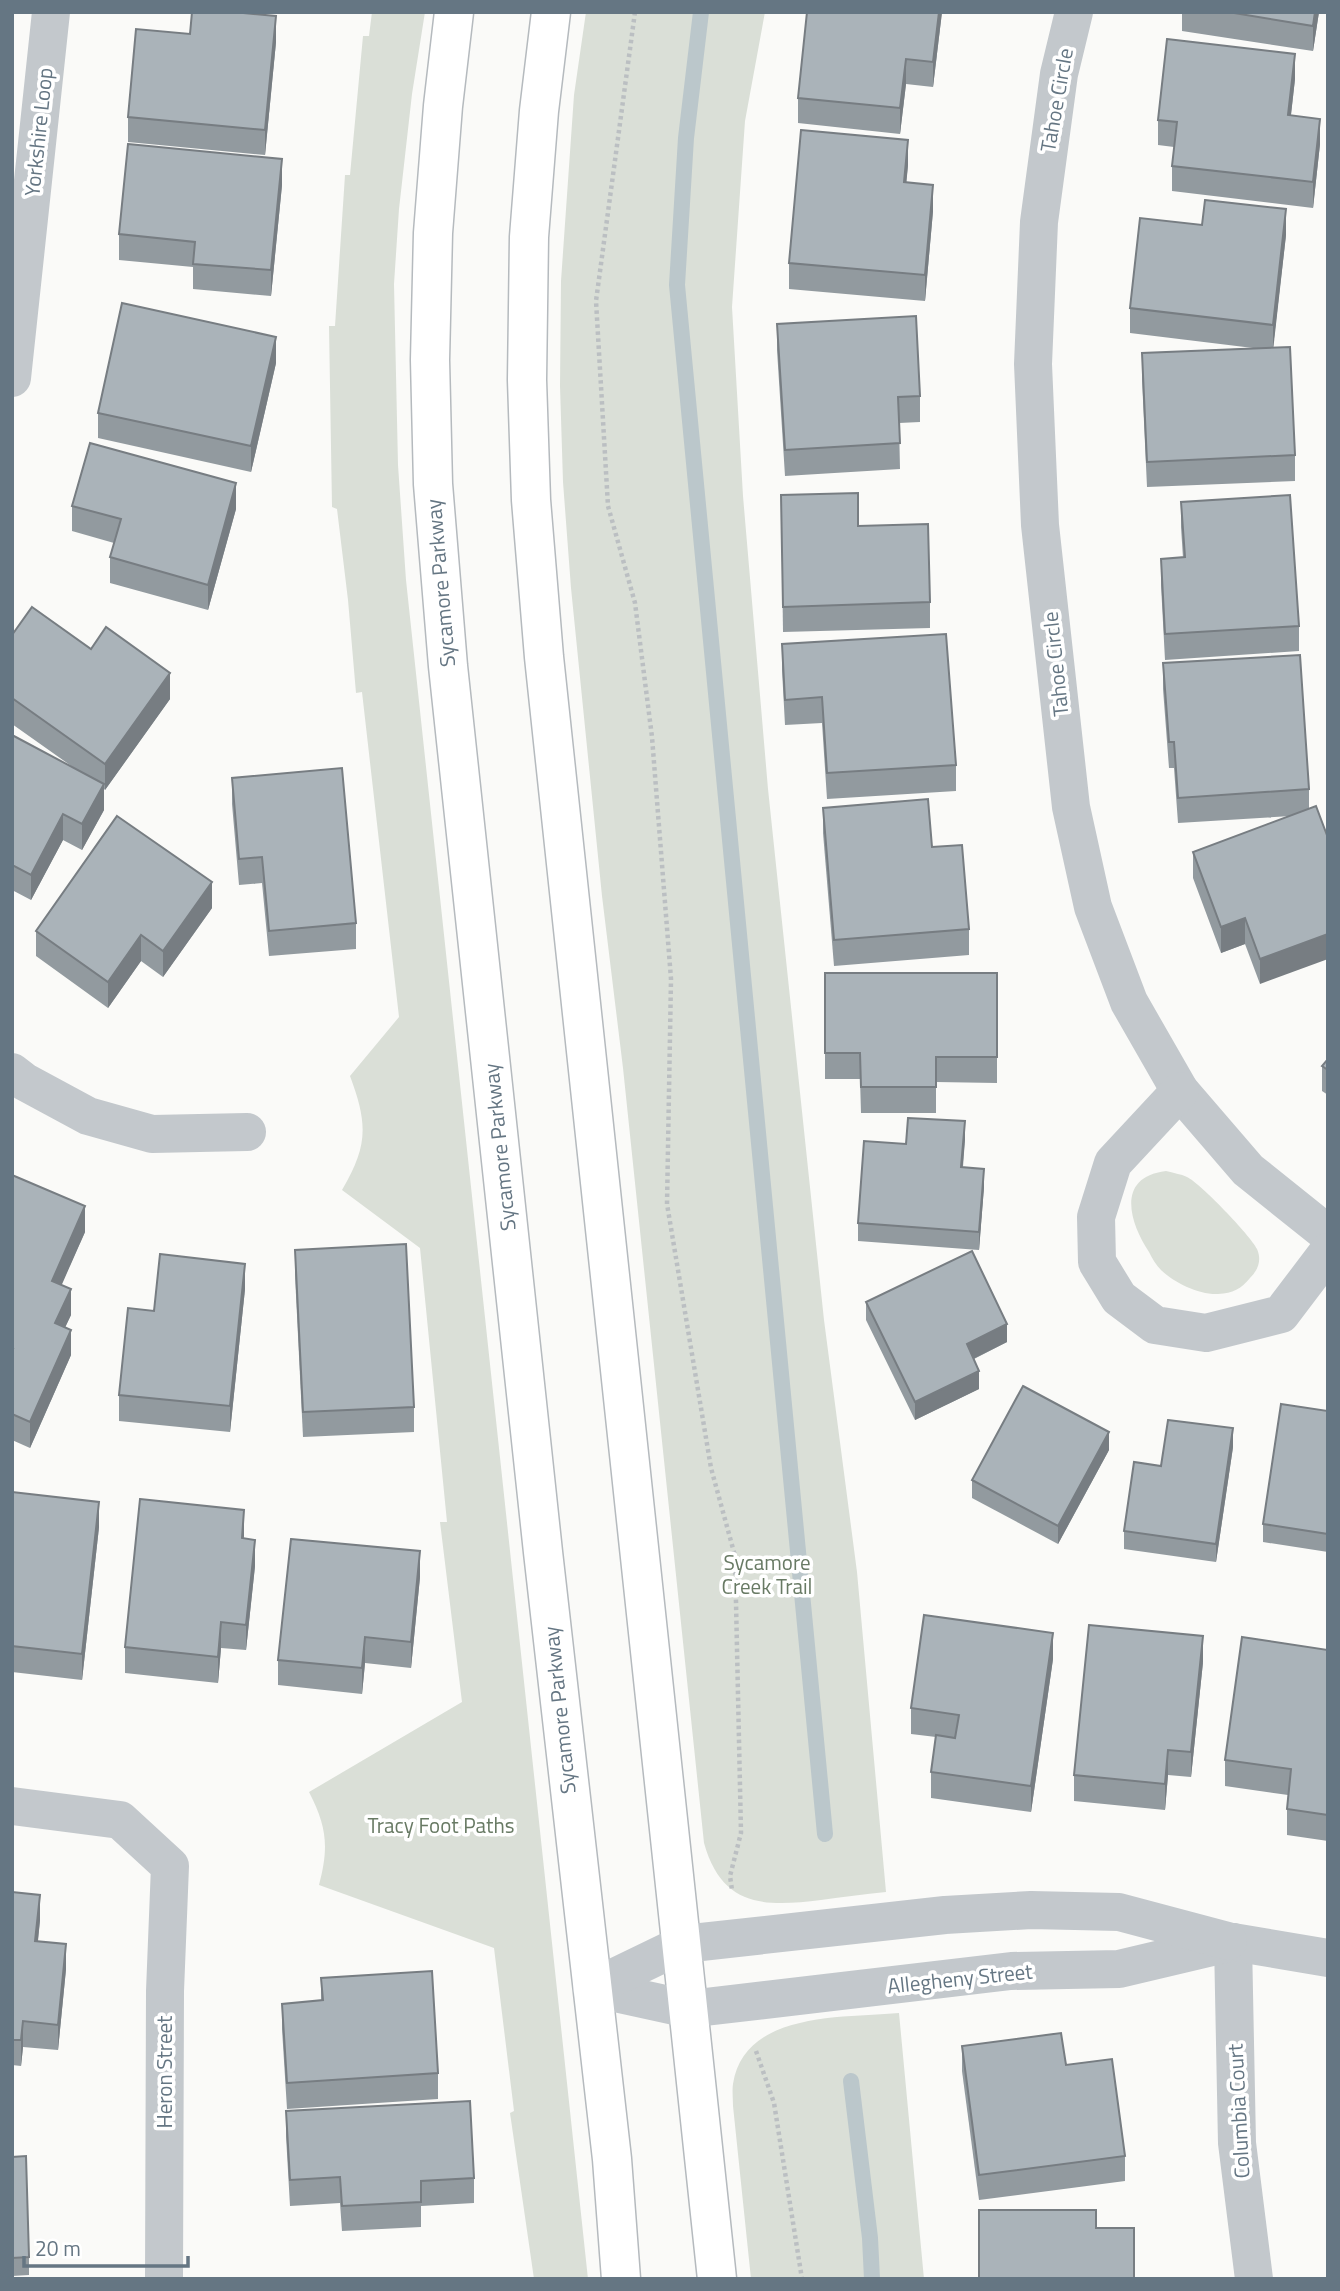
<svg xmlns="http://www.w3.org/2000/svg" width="1340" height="2291" viewBox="0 0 1340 2291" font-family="'Titillium Web',sans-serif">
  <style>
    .green { fill: #dadfd7 }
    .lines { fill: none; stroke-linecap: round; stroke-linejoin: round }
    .stream { stroke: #bbc7cb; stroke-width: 16 }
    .major-casing { stroke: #b5babe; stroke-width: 41 }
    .path { stroke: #bbbfc2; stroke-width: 4.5; stroke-dasharray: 3.5 3.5; stroke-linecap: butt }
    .minor { stroke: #c3c8cc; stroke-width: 38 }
    .major { stroke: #fff; stroke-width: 38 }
    .wall { fill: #929a9f }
    .shaded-wall { fill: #777d82 }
    .building { fill: #aab3b9; stroke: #777d82; stroke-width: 2 }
    .labels { text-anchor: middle; stroke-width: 7; stroke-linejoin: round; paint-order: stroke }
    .street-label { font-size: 21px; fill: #657683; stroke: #fff }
    .park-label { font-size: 21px; fill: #687a64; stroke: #fff }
  </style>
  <rect width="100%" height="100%" fill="#fafaf8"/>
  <!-- green -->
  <g class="green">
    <path d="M372 12H425L412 94 399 209 394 284 398 465 406 580 588 2279H534L510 2113 514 2111 494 1948 319 1885C329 1847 327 1827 309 1792L462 1702 440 1522H447L420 1248 342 1190C368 1146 368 1124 350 1076L399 1017 362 692 356 693 348 600 337 509 332 507 329 326H335L345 175H350L363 36H369Z"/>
    <path d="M586 12H765L745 121 732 307 743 496 768 789 824 1320 857 1572 886 1892C864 1894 843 1897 821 1900 764 1907 722 1907 704 1843L623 1068 602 896 571 588 563 482 560 386 561 281 574 95Z"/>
    <path d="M1166 1171C1173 1173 1181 1174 1187 1177 1200 1183 1251 1236 1257 1249 1262 1260 1258 1270 1250 1278 1241 1289 1233 1293 1218 1294 1200 1295 1174 1283 1161 1270 1156 1265 1152 1258 1149 1252 1129 1222 1116 1177 1166 1171Z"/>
    <path d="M899 2013 924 2279H751L733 2106C733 2099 732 2090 733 2084 744 2011 844 2018 899 2013Z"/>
  </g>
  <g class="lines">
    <!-- stream -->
    <g class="stream">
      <path d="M701 12 686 138 677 285 825 1834"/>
      <path d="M851 2081 870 2238 872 2279"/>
    </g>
    <defs>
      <g id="major">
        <path d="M454 12 443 106 433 233 430 360 433 484 448 666 543 1552 612 2159 621 2279"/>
        <path d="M551 12 539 111 529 237 527 380 531 500 544 657 717 2279"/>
      </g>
    </defs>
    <!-- major casing -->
    <use href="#major" class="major-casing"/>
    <!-- path -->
    <g class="path">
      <path d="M635 12 596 301 608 506 635 603 652 737 671 979 667 1204 711 1468 735 1556 741 1833 730 1876 732 1890"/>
      <path d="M756 2051 774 2103 802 2279"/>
    </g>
    <!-- minor -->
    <g class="minor">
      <path d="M1074 12 1059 74 1039 222 1033 364 1040 525 1071 807 1093 907 1129 1002 1180 1091 1248 1170 1328 1234"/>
      <path d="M12 378 51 12"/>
      <path d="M12 1072 25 1082 88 1116 152 1134 247 1132"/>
      <path d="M1180 1091 1113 1163 1096 1217 1097 1262 1119 1298 1155 1325 1206 1333 1281 1314 1328 1252"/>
      <path d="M12 1806 120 1820 170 1866 165 1991 164 2279"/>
      <path d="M1233 1942 1237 2143 1254 2279"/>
      <path d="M592 1988 688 2009 1011 1971 1119 1969 1233 1942 1328 1958"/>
      <path d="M592 1988 683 1944 945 1915 1031 1910 1119 1912 1228 1941"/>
    </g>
    <!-- major -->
    <use href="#major" class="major"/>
  </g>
  <!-- wall -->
  <g class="wall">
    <path d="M942 12 933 87 906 84 900 134 798 123V98Z"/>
    <path d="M1182 12H1319L1313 51 1182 31Z"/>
    <path d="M190 34 276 42 265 155 128 142V117Z"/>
    <path d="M1295 79 1291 115 1320 144 1313 208 1172 191V166L1174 147 1158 145V120Z"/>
    <path d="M908 165 906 183 933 211 925 301 789 289V263Z"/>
    <path d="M282 185 271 296 193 289V267L119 260V234Z"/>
    <path d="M1286 235 1273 347 1295 455V481L1147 487 1142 379V353L1253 348 1130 333V308Z"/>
    <path d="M777 324 920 396V422L899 423 900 469 785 476 777 350Z"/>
    <path d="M276 363 251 472 98 438V413Z"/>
    <path d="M781 495 858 526 930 602V628L783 632Z"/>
    <path d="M1181 502 1299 626V651L1165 660 1161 585V559L1183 558 1181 527Z"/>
    <path d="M72 506 236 509 208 610 110 583V557L114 543 72 531Z"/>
    <path d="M12 635 91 649 170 699 105 790 104 789V810L82 850 63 840 31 900 12 890V735L77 770 12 724Z"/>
    <path d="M782 644 956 765V791L827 799 822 723 785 725 782 670Z"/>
    <path d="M1163 663 1309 789V809L1260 984 1245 944 1221 953 1193 878V852L1291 816 1178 823 1174 768H1169L1163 689Z"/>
    <path d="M232 778 356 923V949L269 956 262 883 239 885 232 804Z"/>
    <path d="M823 808 932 847 969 929V955L834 966 823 833Z"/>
    <path d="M212 908 163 977 141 961 108 1008 36 956V931Z"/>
    <path d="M825 973H997V1083L936 1082V1113H861L860 1079H825Z"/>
    <path d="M1328 1059V1095L1322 1091V1066Z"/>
    <path d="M965 1139 963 1167 984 1187 979 1250 858 1241V1223L906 1144Z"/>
    <path d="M12 1175 85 1232 61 1285 71 1315 65 1327 71 1355 30 1448 12 1440Z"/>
    <path d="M295 1250 414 1407V1432L303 1437 295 1275Z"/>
    <path d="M245 1289 230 1432 119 1421V1395L154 1311Z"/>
    <path d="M866 1302 1007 1342 974 1359 979 1389 915 1420 866 1320Z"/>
    <path d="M1328 1411V1552L1263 1542V1524Z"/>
    <path d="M1233 1447 1216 1562 1124 1549V1531Z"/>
    <path d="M1109 1450 1058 1544 972 1498V1480Z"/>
    <path d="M12 1492 99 1527 82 1680 12 1672Z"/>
    <path d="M244 1539 255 1566 246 1650 221 1648 218 1683 125 1673V1647Z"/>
    <path d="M420 1577 411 1668 365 1663 362 1694 278 1685V1660Z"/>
    <path d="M1328 1650V1841L1287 1835V1809L1288 1795 1225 1786V1760Z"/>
    <path d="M1053 1659 1031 1812 931 1798V1772L936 1737 911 1734V1708Z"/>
    <path d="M1203 1662 1191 1777 1168 1775 1165 1810 1074 1801V1775Z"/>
    <path d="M12 1892 40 1920 38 1941 66 1969 58 2050 23 2047 21 2066 12 2065Z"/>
    <path d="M321 1978 438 2073V2099L287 2109 282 2029V2004L321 2000Z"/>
    <path d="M962 2046 1066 2065 1125 2156V2181L979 2200 962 2071Z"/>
    <path d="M286 2111 474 2178V2203L421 2206V2227L342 2231 340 2203 290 2206 286 2136Z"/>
    <path d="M12 2157 29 2257V2275L12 2276Z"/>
  </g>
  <!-- shaded-wall -->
  <g class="shaded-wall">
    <path d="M939 12H942L933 87V62Z"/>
    <path d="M1315 12H1319L1313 51V26Z"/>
    <path d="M276 16V42L265 155V130Z"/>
    <path d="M1295 54V79L1288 140V115Z"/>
    <path d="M906 59V84L900 134V108Z"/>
    <path d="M1320 119V144L1313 208V182Z"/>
    <path d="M908 140V165L904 208V182Z"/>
    <path d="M282 159V185L271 296V270Z"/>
    <path d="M933 185V211L925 301V275Z"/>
    <path d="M1286 209V235L1273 351V325Z"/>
    <path d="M276 337V363L251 472V446Z"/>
    <path d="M236 483V509L208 610V585Z"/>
    <path d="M170 673V699L105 790V764Z"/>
    <path d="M104 784V810L82 850V824Z"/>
    <path d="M63 814V840L31 900V875Z"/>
    <path d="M212 882V908L163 977V951Z"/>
    <path d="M1245 918V944L1221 953V927Z"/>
    <path d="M1328 934V959L1260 984V959Z"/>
    <path d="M141 935V961L108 1008V982Z"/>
    <path d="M965 1121V1139L961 1185V1167Z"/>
    <path d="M984 1169V1187L979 1250V1232Z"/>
    <path d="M85 1206V1232L52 1307V1281Z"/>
    <path d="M245 1264V1289L230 1432V1406Z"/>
    <path d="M71 1289V1315L55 1349V1323Z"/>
    <path d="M1007 1324V1342L967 1362V1344Z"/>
    <path d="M71 1330V1355L30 1448V1422Z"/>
    <path d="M979 1371V1389L915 1420V1402Z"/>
    <path d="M1233 1428V1447L1216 1562V1544Z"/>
    <path d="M1109 1432V1450L1058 1544V1526Z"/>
    <path d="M99 1502V1527L82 1680V1654Z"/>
    <path d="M244 1510V1536L242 1564V1538Z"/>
    <path d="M255 1540V1566L246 1650V1625Z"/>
    <path d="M420 1551V1577L411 1668V1642Z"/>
    <path d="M221 1622V1648L218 1683V1657Z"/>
    <path d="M1053 1633V1659L1031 1812V1786Z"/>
    <path d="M1203 1636V1662L1191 1777V1752Z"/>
    <path d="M365 1637V1663L362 1694V1668Z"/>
    <path d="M1168 1750V1775L1165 1810V1784Z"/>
    <path d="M40 1895V1920L35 1967V1941Z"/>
    <path d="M66 1944V1969L58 2050V2025Z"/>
    <path d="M23 2021V2047L21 2066V2040Z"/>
  </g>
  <!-- building -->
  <g class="building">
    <path d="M192 12H233L276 16 265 130 128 117 136 29 190 34Z"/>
    <path d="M807 12H939L933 62 906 59 900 108 798 98Z"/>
    <path d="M1228 12H1315L1313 26Z"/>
    <path d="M1167 39 1295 54 1288 115 1320 119 1313 182 1172 166 1177 122 1158 120Z"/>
    <path d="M801 130 908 140 904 182 933 185 925 275 789 263Z"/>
    <path d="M128 144 282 159 271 270 193 264 195 242 119 234Z"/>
    <path d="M1205 200 1286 209 1273 325 1130 308 1140 218 1202 225Z"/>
    <path d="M122 303 276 337 251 446 98 413Z"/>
    <path d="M916 316 920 396 898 397 900 443 785 450 777 324Z"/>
    <path d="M1290 347 1295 455 1147 462 1142 353Z"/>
    <path d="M90 443 236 483 208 585 110 557 121 519 72 506Z"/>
    <path d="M858 493V526L928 524 930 602 783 607 781 495Z"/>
    <path d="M1290 495 1299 626 1165 634 1161 559 1185 557 1181 502Z"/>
    <path d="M32 607 91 649 106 627 170 673 105 764 12 698V635Z"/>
    <path d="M946 634 956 765 827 773 822 697 785 700 782 644Z"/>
    <path d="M1300 655 1309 789 1178 798 1174 742H1169L1163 663Z"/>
    <path d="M12 735 104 784 82 824 63 814 31 875 12 865Z"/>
    <path d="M342 768 356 923 269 931 262 857 239 859 232 778Z"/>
    <path d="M928 799 932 847 962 845 969 929 834 940 823 808Z"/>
    <path d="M1316 806 1328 838V934L1260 959 1245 918 1221 927 1193 852Z"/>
    <path d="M117 816 212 882 163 951 141 935 108 982 36 931Z"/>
    <path d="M825 973H997V1057H936V1087H861L860 1053H825Z"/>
    <path d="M1328 1059V1070L1322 1066Z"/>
    <path d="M908 1118 965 1121 961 1167 984 1169 979 1232 858 1223 864 1141 906 1144Z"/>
    <path d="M12 1175 85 1206 52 1281 71 1289 55 1323 71 1330 30 1422 12 1414V1352L13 1349H12Z"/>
    <path d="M406 1244 414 1407 303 1412 295 1250Z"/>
    <path d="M972 1251 1007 1324 967 1344 979 1371 915 1402 866 1302Z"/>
    <path d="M160 1254 245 1264 230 1406 119 1395 128 1308 154 1311Z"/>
    <path d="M1023 1386 1109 1432 1058 1526 972 1480Z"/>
    <path d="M1281 1404 1328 1411V1534L1263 1524Z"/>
    <path d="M1168 1420 1233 1428 1216 1544 1124 1531 1134 1462 1161 1466Z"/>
    <path d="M12 1492 99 1502 82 1654 12 1646Z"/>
    <path d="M140 1499 244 1510 242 1538 255 1540 246 1625 221 1622 218 1657 125 1647Z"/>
    <path d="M291 1539 420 1551 411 1642 365 1637 362 1668 278 1660Z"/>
    <path d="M924 1615 1053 1633 1031 1786 931 1772 936 1735 955 1738 959 1715 911 1708Z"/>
    <path d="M1089 1625 1203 1636 1191 1752 1168 1750 1165 1784 1074 1775Z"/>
    <path d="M1242 1637 1328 1650V1815L1287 1809 1291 1769 1225 1760Z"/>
    <path d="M12 1892 40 1895 35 1941 66 1944 58 2025 23 2021 21 2040H12Z"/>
    <path d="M432 1971 438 2073 287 2083 282 2004 323 2000 321 1978Z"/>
    <path d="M1061 2033 1066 2065 1112 2059 1125 2156 979 2175 962 2046Z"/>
    <path d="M470 2101 474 2178 421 2181V2202L342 2206 340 2177 290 2180 286 2111Z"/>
    <path d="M26 2156 29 2257 12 2258V2157Z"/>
    <path d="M979 2210H1096V2228H1134V2279H979Z"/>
  </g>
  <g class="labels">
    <!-- street labels -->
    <g class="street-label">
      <text transform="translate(1057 100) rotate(-80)" y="7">Tahoe Circle</text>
      <text transform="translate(39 132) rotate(-84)" y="7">Yorkshire Loop</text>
      <text transform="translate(441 583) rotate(-95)" y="7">Sycamore Parkway</text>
      <text transform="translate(1056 664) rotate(-96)" y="7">Tahoe Circle</text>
      <text transform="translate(500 1147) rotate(-96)" y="7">Sycamore Parkway</text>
      <text transform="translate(560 1710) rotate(-96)" y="7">Sycamore Parkway</text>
      <text transform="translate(960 1979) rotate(-6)" y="7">Allegheny Street</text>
      <text transform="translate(165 2072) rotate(-90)" y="7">Heron Street</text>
      <text transform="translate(1239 2111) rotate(-93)" y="7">Columbia Court</text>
    </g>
    <!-- park labels -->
    <g class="park-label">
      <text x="767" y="1570">Sycamore<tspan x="767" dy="24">Creek Trail</tspan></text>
      <text x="441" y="1833">Tracy Foot Paths</text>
    </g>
  </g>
  <!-- border -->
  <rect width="1340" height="2291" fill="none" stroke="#657683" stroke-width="28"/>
  <!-- scale -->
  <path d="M24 2256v10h164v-10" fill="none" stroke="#657683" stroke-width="3.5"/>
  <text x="35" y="2256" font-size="21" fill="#657683" stroke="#ffffff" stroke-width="5" paint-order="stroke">20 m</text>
</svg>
